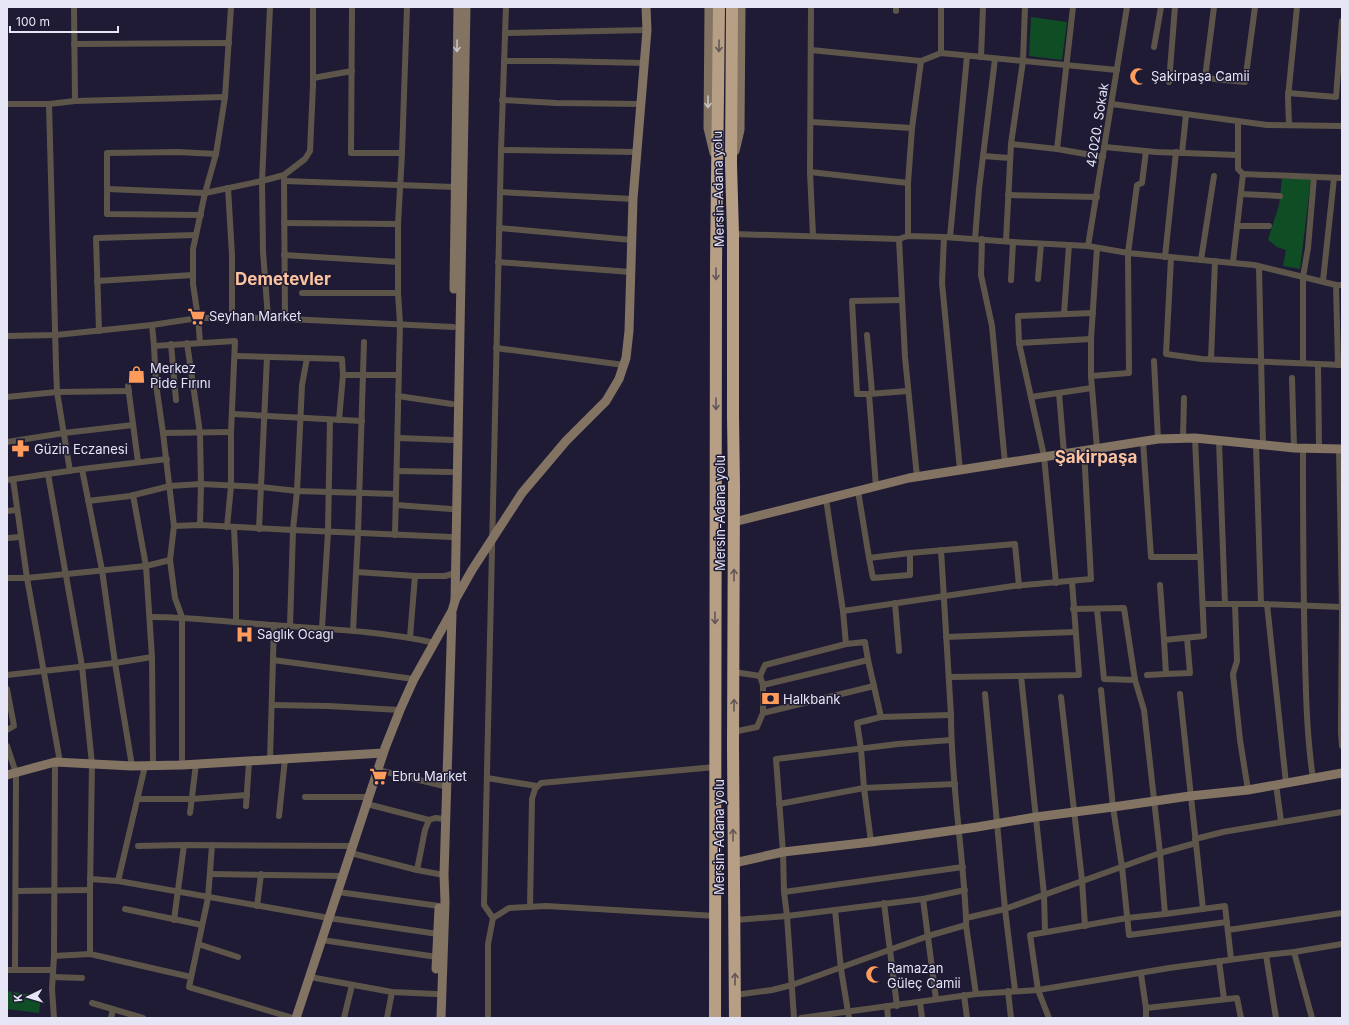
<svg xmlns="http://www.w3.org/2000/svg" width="1349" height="1025" viewBox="0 0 1349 1025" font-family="Inter,sans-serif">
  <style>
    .green { fill: #0f4d24 }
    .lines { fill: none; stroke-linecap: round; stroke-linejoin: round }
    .street { stroke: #5e554a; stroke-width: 6 }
    .secondary { stroke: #827362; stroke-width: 9 }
    .highway { stroke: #b69f85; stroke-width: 12 }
    .oneway { stroke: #c8c3ca }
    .oneway2 { stroke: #635658 }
    .labels { text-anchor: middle; stroke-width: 3; stroke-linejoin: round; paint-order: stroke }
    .poi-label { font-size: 13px; fill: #e6e5f6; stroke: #1f1b34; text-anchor: start }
    .street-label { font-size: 13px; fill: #e6e5f6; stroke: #1f1b34 }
    .district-label { font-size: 17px; font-weight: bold; fill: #fcc3a1; stroke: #1f1b34 }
  </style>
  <rect width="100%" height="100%" fill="#1f1b34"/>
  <!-- green -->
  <g class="green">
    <path d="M1031 17 1067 22 1062 60 1029 56Z"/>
    <path d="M1282 179H1311L1300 269 1283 266 1286 250 1277 247 1268 240 1279 205Z"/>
    <path d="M7 991 41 996 39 1013 7 1009Z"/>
  </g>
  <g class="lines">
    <!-- street -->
    <g class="street">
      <path d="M74 7 75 101"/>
      <path d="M352 7 351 153H402"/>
      <path d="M811 7 810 172 813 236"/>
      <path d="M896 7V11"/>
      <path d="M1214 7 1205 78 1245 82 1255 7"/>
      <path d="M505 33 647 30"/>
      <path d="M74 44 229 43"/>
      <path d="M1154 47 1161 7"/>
      <path d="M811 50 921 61 941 53 1117 70"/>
      <path d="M941 53V7"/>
      <path d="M981 57 983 7"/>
      <path d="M504 61H552L645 63"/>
      <path d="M313 78 352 71"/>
      <path d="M1169 82 1175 7"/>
      <path d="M1288 93 1336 97 1342 21"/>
      <path d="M502 100 556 103 641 104"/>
      <path d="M7 104H49L75 101 225 97"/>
      <path d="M49 104 56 366 57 392 70 471"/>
      <path d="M1112 104 1267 125 1342 126"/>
      <path d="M1238 121V169L1243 174"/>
      <path d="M811 122 912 128"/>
      <path d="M1289 125 1288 97 1297 7"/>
      <path d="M1011 144 1057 149 1103 157"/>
      <path d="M1105 147 1156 152 1238 155"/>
      <path d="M1057 149 1073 7"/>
      <path d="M501 150 637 152"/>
      <path d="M1182 153 1186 115"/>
      <path d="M983 156 1010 158"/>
      <path d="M810 172 908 183"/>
      <path d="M284 177 285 319"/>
      <path d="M284 181 455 187"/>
      <path d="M228 188 232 255V318"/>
      <path d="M107 189 205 193 262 181 284 175 305 159 310 151 313 85V7"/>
      <path d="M500 192 633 199"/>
      <path d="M1241 194 1280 196"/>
      <path d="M1008 195 1097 197"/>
      <path d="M201 215 107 214V153L178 152 216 154"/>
      <path d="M284 223 398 224"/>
      <path d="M1237 226H1269"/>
      <path d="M499 228 632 240"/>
      <path d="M733 234 899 239 908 236 944 237 1013 242 1088 246 1128 253 1254 265 1336 285H1342"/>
      <path d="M908 236V183L912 128 921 61"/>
      <path d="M944 237 942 283 960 470"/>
      <path d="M950 237 967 56"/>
      <path d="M899 239 905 357 917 477"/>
      <path d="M975 239 979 189 995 59"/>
      <path d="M982 239 981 275 992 326 1005 463"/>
      <path d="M1006 241 1011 144 1023 61 1025 7"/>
      <path d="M1088 246 1127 7"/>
      <path d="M284 255 398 262"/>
      <path d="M1165 257 1176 152"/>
      <path d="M1171 258 1166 354 1202 359 1342 365"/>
      <path d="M1201 260 1214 176"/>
      <path d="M498 262 631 272"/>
      <path d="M1233 262 1243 174 1342 178"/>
      <path d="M1259 267 1263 445"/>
      <path d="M1038 279 1041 244"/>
      <path d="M1011 280 1013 242"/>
      <path d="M97 281 193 275"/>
      <path d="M1323 281 1334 178"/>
      <path d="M1336 285 1338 365"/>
      <path d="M302 293H398"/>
      <path d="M1064 314 1069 245"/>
      <path d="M268 318 263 251 262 181 270 7"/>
      <path d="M152 325 154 346 156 384 163 433 174 526 170 560 175 598 182 617V765"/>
      <path d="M99 331 96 238 196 235"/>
      <path d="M867 335 872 393"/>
      <path d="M7 336 56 335 152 325 198 318H268L453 327"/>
      <path d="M200 342 198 318 193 284V249L205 193 216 154 225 97 231 7"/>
      <path d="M187 343 200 433 201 484 200 525"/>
      <path d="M1019 343 1091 339"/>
      <path d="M171 344 176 400"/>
      <path d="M154 346 235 341 231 432V486L227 527"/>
      <path d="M496 348 624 365"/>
      <path d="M235 356 342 359 343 375 339 420"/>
      <path d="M1211 359 1215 261"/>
      <path d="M1154 361 1158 439"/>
      <path d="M1303 363V277L1308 248 1314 177"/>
      <path d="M1318 364 1319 448"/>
      <path d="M343 375H398"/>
      <path d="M1091 376 1129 373 1128 253 1137 185 1142 183 1146 151"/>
      <path d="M1292 378 1294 448"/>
      <path d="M128 386 138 462"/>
      <path d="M1059 393 1064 453"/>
      <path d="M869 394H857L852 301 902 300"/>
      <path d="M398 396 452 404"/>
      <path d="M7 397 57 392 129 391"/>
      <path d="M1031 397 1092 388"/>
      <path d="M233 414 362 421"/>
      <path d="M163 433 231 432"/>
      <path d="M398 438 452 440"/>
      <path d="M1183 438 1184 398"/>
      <path d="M1143 441 1151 557H1200"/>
      <path d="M1219 441 1225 604"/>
      <path d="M7 442 64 433 133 425"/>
      <path d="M1256 444 1261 604"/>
      <path d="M1097 448 1091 376V339L1097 248"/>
      <path d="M1303 448C1303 518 1303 587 1305 657 1306 698 1307 738 1313 778"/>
      <path d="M1339 449 1342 607 1341 732 1342 746"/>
      <path d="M82 469 102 570 115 663 132 766"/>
      <path d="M397 471 451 472"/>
      <path d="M48 474 82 666 92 764 90 890V954"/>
      <path d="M13 479 27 578 60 762"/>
      <path d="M7 480 82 469 167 459"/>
      <path d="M876 487 869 394 908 391"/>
      <path d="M858 491 869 558 910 553 1015 544 1019 586"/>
      <path d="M133 495 146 566 152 657 153 765"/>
      <path d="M826 499 843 611 846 644"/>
      <path d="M88 501 130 496 170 486 201 484 261 487 297 491 396 494"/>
      <path d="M396 505 451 509"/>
      <path d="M7 511 17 510"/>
      <path d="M174 526 200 525 293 530 451 537"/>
      <path d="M234 527 236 570V622"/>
      <path d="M259 529 267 357"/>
      <path d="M395 535 400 324 398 293V224L402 153 407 7"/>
      <path d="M7 538 21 537"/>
      <path d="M941 550 951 715C951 783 963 850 966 918"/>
      <path d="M869 558 873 578 910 575V553"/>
      <path d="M357 572 415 576H445L452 574 455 570"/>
      <path d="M7 578H27L146 566 170 560"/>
      <path d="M1056 583 1044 456 1019 343 1018 316 1093 313"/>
      <path d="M1160 585 1164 640"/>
      <path d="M895 603 899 651"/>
      <path d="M1203 604H1261L1342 607"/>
      <path d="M1235 604 1237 661 1233 674 1240 740 1248 790"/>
      <path d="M1267 604 1286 783"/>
      <path d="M1073 609 1124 608 1135 680 1144 710 1160 853 1165 914"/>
      <path d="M1097 609 1104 679 1135 680"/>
      <path d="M843 611 1013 586 1091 579 1084 450"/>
      <path d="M150 617C191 617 231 622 271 625 326 629 381 631 435 643"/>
      <path d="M290 626 293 530 297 491 302 385 307 358"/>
      <path d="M322 628 328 532 330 420"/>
      <path d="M353 631 358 533 364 342"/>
      <path d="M410 637 415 576"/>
      <path d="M946 637 1075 632"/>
      <path d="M273 660 414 679"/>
      <path d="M734 672 760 676 765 665 846 644 865 642 868 660 881 717"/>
      <path d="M1166 674 1190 673 1187 638"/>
      <path d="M7 675 115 663 152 657"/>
      <path d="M1147 675 1166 674 1164 640 1204 636 1195 438"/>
      <path d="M760 676 763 685V713"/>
      <path d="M1021 676 1044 894 1045 932"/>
      <path d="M949 677 1079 675 1072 581"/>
      <path d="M763 685 868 660"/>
      <path d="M7 689 14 726 7 730"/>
      <path d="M1101 690 1113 807 1122 867 1129 935 1227 922"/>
      <path d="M985 694 1005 909 1015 990"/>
      <path d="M1180 694 1203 909"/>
      <path d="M1061 697 1082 880 1085 926"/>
      <path d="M272 705 328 706 400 710"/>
      <path d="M733 732 757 727 763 713 874 686"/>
      <path d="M951 740 898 744 776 759 783 852 784 892 963 867"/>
      <path d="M7 746 16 773 15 970"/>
      <path d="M270 760 274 625"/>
      <path d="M378 770 448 787"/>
      <path d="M487 778 537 786"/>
      <path d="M1276 785 1281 821"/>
      <path d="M305 797H369"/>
      <path d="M137 799H192L247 795"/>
      <path d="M367 804 429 820 435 818 446 819"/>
      <path d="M779 804 864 788 955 784"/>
      <path d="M246 806 249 762"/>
      <path d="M190 813 196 764"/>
      <path d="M279 816 285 759"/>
      <path d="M1195 839 1223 832 1342 812"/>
      <path d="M871 842 864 788 861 749 857 723 881 717 951 715"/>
      <path d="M212 845 208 898 189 987 293 1018"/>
      <path d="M138 846 184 845 353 846"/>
      <path d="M351 853 417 870 444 875"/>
      <path d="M417 870 425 830 429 820"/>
      <path d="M210 874 344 876"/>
      <path d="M90 879 118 881 329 918 438 934"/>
      <path d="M118 881 145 766"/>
      <path d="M16 891 90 890"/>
      <path d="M338 892 439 906"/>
      <path d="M784 892 787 916 794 1018"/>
      <path d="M923 899 936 999"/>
      <path d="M884 903 897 1006"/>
      <path d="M257 906 261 874"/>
      <path d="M530 907 532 799 535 789 541 783 715 767"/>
      <path d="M125 909 202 925"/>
      <path d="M835 910 841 969 849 1018"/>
      <path d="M493 918 484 905 501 150 506 7"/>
      <path d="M174 920 184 845"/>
      <path d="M735 920 787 916 923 899 965 890"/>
      <path d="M966 925 976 994"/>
      <path d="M1228 930 1342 913"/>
      <path d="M322 940 437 957"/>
      <path d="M198 944 238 957"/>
      <path d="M1294 952 1312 1018"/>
      <path d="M1266 955 1276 1018"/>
      <path d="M54 956 90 954 191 977"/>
      <path d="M1219 961 1224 999"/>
      <path d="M7 970H53"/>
      <path d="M1141 974 1146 1008V1018"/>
      <path d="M53 977 82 978"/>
      <path d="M310 977 392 992 436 994"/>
      <path d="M1008 991 1011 1018"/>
      <path d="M735 995 772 990 792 985 928 936 966 925V918L1005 909 1160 853 1196 843"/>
      <path d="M964 995 967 1018"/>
      <path d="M920 1002 922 1018"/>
      <path d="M92 1003 143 1018"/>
      <path d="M887 1006 888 1018"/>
      <path d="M1146 1008 1237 998 1241 1018"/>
      <path d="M54 1018 52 989 54 956 55 762"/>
      <path d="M111 1018 113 1009"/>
      <path d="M344 1018 352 985"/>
      <path d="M387 1018 392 992"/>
      <path d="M488 1018V944L493 918 509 908 546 906 716 916"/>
      <path d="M801 1018 976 994 1038 990 1169 968 1266 955 1294 952 1342 944"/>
      <path d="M1049 1018 1038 990 1030 935 1127 918 1165 914 1225 906 1231 959"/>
    </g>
    <!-- secondary -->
    <g class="secondary">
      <path d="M709 7 708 128 714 153"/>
      <path d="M735 151 740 130 741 7"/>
      <path d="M454 289 458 7"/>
      <path d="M734 522 909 478 1158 439 1195 438 1294 448 1342 449"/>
      <path d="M455 600 472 570 522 493 566 441 606 401 619 379 626 358 629 331 633 199 647 30 646 7"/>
      <path d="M7 775 55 762 132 766 182 765 383 753"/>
      <path d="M734 863 783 852 871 842 977 827 1036 817 1113 807 1190 796 1248 790 1342 773"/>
      <path d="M436 969 439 908"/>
      <path d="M296 1018 385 748 400 710 414 679 452 611 455 601 466 7"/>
      <path d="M441 1018 445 902 444 875 452 614"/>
    </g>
    <!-- highway -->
    <g class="highway">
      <path d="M732 7 731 164 733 234V416L734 487 733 747 735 1018"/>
      <path d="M715 1018 716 265 719 7"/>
    </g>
  </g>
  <!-- one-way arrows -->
  <defs><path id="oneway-shaft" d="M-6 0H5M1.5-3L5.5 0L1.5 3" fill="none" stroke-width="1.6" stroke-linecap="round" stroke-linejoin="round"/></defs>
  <g class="oneway">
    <use href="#oneway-shaft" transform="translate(457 46) rotate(91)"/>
    <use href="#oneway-shaft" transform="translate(708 102) rotate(90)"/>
  </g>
  <g class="oneway2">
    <use href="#oneway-shaft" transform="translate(719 46) rotate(91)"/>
    <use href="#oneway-shaft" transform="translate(716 274) rotate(90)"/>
    <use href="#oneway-shaft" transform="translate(716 404) rotate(90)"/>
    <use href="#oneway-shaft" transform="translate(734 575) rotate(-90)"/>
    <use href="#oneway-shaft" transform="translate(715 618) rotate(90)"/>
    <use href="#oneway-shaft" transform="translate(734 705) rotate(-90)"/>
    <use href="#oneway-shaft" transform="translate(733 835) rotate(-90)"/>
    <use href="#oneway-shaft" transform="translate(735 979) rotate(-90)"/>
  </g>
  <!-- icons -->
  <defs>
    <symbol id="mosque-bare" viewBox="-9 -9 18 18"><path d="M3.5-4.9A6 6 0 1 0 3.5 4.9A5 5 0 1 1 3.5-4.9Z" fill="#ff9b5b" stroke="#1f1b34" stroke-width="2.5" paint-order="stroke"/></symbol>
    <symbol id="supermarket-bare" viewBox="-9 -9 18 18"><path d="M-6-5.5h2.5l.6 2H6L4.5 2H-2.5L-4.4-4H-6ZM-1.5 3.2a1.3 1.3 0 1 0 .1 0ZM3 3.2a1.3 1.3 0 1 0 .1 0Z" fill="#ff9b5b" stroke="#1f1b34" stroke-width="2.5" paint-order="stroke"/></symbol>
    <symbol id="shop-bare" viewBox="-9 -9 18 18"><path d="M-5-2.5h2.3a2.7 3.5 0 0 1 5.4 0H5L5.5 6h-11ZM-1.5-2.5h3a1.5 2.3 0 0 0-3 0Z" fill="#ff9b5b" stroke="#1f1b34" stroke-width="2.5" paint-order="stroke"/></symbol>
    <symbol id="pharmacy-bare" viewBox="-9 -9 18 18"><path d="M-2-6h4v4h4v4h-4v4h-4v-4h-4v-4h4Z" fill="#ff9b5b" stroke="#1f1b34" stroke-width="2.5" paint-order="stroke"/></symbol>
    <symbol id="hospital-bare" viewBox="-9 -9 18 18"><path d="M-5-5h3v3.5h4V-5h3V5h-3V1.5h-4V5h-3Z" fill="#ff9b5b" stroke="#1f1b34" stroke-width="2.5" paint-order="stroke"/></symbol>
    <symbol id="bank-bare" viewBox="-9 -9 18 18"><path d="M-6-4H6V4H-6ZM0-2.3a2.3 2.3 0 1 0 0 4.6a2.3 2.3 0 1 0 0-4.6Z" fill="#ff9b5b" stroke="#1f1b34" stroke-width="2.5" paint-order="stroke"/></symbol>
  </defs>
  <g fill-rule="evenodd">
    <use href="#mosque-bare" x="1126" y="64" width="25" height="25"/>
    <use href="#supermarket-bare" x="184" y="304" width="25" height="25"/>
    <use href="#shop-bare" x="124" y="362" width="25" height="25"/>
    <use href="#pharmacy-bare" x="8" y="436" width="25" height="25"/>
    <use href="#hospital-bare" x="232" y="622" width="25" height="25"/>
    <use href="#bank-bare" x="758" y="686" width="25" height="25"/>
    <use href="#supermarket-bare" x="366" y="764" width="25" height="25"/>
    <use href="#mosque-bare" x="862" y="962" width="25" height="25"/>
  </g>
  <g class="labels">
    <!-- poi labels -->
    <g class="poi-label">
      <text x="1151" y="81">Şakirpaşa Camii</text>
      <text x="209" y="321">Seyhan Market</text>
      <text x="150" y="373">Merkez<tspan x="150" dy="15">Pide Fırını</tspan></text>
      <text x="34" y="454">Güzin Eczanesi</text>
      <text x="257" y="639">Saglık Ocagı</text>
      <text x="783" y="704">Halkbank</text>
      <text x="392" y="781">Ebru Market</text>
      <text x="887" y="973">Ramazan<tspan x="887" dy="15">Güleç Camii</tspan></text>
    </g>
    <!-- street labels -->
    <g class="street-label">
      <text transform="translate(1097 125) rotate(-81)" y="5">42020. Sokak</text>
      <text transform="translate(718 189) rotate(-91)" y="5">Mersin-Adana yolu</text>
      <text transform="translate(720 513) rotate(-90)" y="5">Mersin-Adana yolu</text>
      <text transform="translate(719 837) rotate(-90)" y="5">Mersin-Adana yolu</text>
    </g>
    <!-- district labels -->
    <g class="district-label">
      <text x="283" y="285">Demetevler</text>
      <text x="1096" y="463">Şakirpaşa</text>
    </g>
  </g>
  <!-- border -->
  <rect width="1349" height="1025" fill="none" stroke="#e6e5f6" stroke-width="16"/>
  <!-- north arrow -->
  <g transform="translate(28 997) rotate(265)" stroke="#1f1b34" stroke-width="3" paint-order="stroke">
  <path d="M0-3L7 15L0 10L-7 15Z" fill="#e6e5f6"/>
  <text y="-6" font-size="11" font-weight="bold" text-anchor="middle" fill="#e6e5f6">K</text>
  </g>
  <!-- scale -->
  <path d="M10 26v6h108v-6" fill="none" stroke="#e6e5f6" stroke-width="2"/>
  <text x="16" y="26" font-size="12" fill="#e6e5f6" stroke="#1f1b34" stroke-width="3" paint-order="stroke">100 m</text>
</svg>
